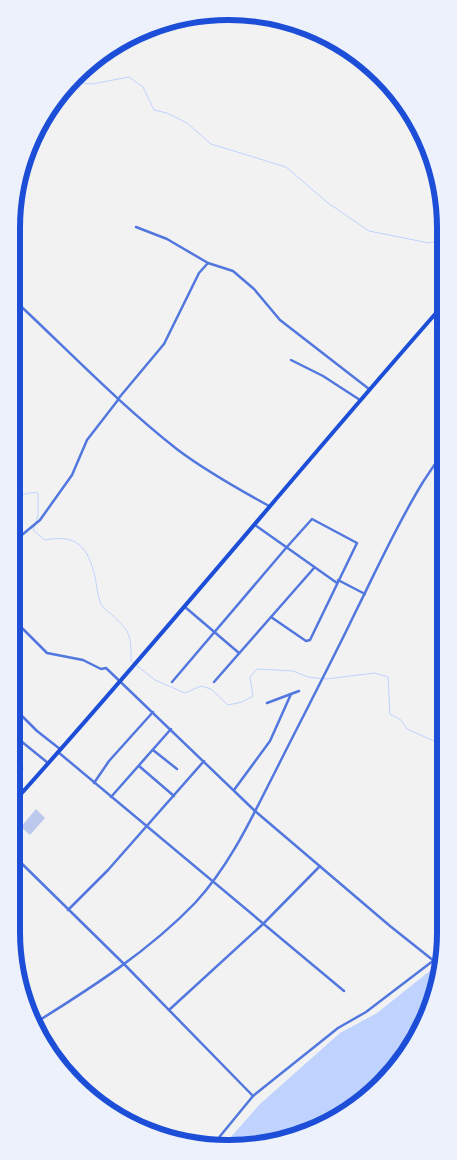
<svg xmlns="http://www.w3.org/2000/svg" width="457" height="1160" viewBox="0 0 457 1160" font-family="Overpass,sans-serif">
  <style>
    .water { fill: #bfd3fe }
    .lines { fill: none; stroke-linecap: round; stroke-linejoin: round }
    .stream { stroke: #bfd3fe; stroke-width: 1 }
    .building { fill: #bdc9ec }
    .minor { stroke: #5277de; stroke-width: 2.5 }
    .primary { stroke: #1d4ed8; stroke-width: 4 }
    .rim { fill: none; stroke: #1d4ed8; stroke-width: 6 }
  </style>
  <rect width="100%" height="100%" fill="#f2f2f2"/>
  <!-- water -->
  <path class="water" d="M441 962 434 1001 401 1064 349 1112 271 1145 223 1146 260 1104 340 1033 377 1013Z"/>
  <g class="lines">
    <!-- stream -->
    <g class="stream">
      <path d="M69 82 92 84 129 77 143 87 154 110 167 113 187 123 211 144 286 167 328 203 369 231 429 243 444 239"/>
      <path d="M11 497C20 497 29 491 38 493V516L36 522"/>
      <path d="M35 525 33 530 45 540C76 534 88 546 95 577 97 586 97 595 101 604 103 608 108 611 111 614 131 632 131 635 131 661L155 680 185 693 201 686 211 689 228 705 242 702 253 696 250 677 257 669 293 671 308 677 326 679 375 673 388 677 390 714 401 720 407 729 434 741 445 748"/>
    </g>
  </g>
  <!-- building -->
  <g class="building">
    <path d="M12 758 24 768 15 779 11 776Z"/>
    <path d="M36 809 45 818 30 835 21 827Z"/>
  </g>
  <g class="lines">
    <!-- minor -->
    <g class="minor">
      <path d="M136 227 167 239 208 263 233 271 254 289 280 320 369 389"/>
      <path d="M11 297C66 348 118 403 178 450 206 471 238 489 269 506"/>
      <path d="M291 360 323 376 360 400"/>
      <path d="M118 399 164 344 199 273 208 263"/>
      <path d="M255 525 337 583"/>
      <path d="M11 544 40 520 72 475 87 440 118 400"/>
      <path d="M338 580 365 594"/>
      <path d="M185 607 239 653"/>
      <path d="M11 617 47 653 83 660 101 669 106 668 255 811 390 926 434 961"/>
      <path d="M172 682 286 548 312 519 357 543 310 640 306 641 271 617"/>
      <path d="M214 682 314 568"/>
      <path d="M267 703 299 691"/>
      <path d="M11 705 37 731 60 749"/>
      <path d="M11 733 48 763"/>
      <path d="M153 750 177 769"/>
      <path d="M58 752 344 991"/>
      <path d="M139 766 174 796"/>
      <path d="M94 783 109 761 153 712"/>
      <path d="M234 790 270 741 291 694"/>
      <path d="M111 797 171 729"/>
      <path d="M11 853 123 963 253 1096"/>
      <path d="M68 910 108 870 204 761"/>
      <path d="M169 1010 263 924 320 866"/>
      <path d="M35 1023C91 988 149 951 195 903 231 864 253 815 277 768 303 716 330 665 355 613 377 569 397 524 423 482 430 472 436 461 445 451"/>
      <path d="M212 1146 253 1096 338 1028 366 1012 442 954"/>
    </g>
    <!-- primary -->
    <path class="primary" d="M11 805C159 641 298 470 444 304"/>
  </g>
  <!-- crop -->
  <path d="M0 0H457V1160H0ZM228 20H229A208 208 0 0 1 437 228V932A208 208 0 0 1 229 1140H228A208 208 0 0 1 20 932V228A208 208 0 0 1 228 20Z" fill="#edf1fc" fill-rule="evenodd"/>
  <path class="rim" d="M228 20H229A208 208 0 0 1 437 228V932A208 208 0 0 1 229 1140H228A208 208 0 0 1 20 932V228A208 208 0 0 1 228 20Z"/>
</svg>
